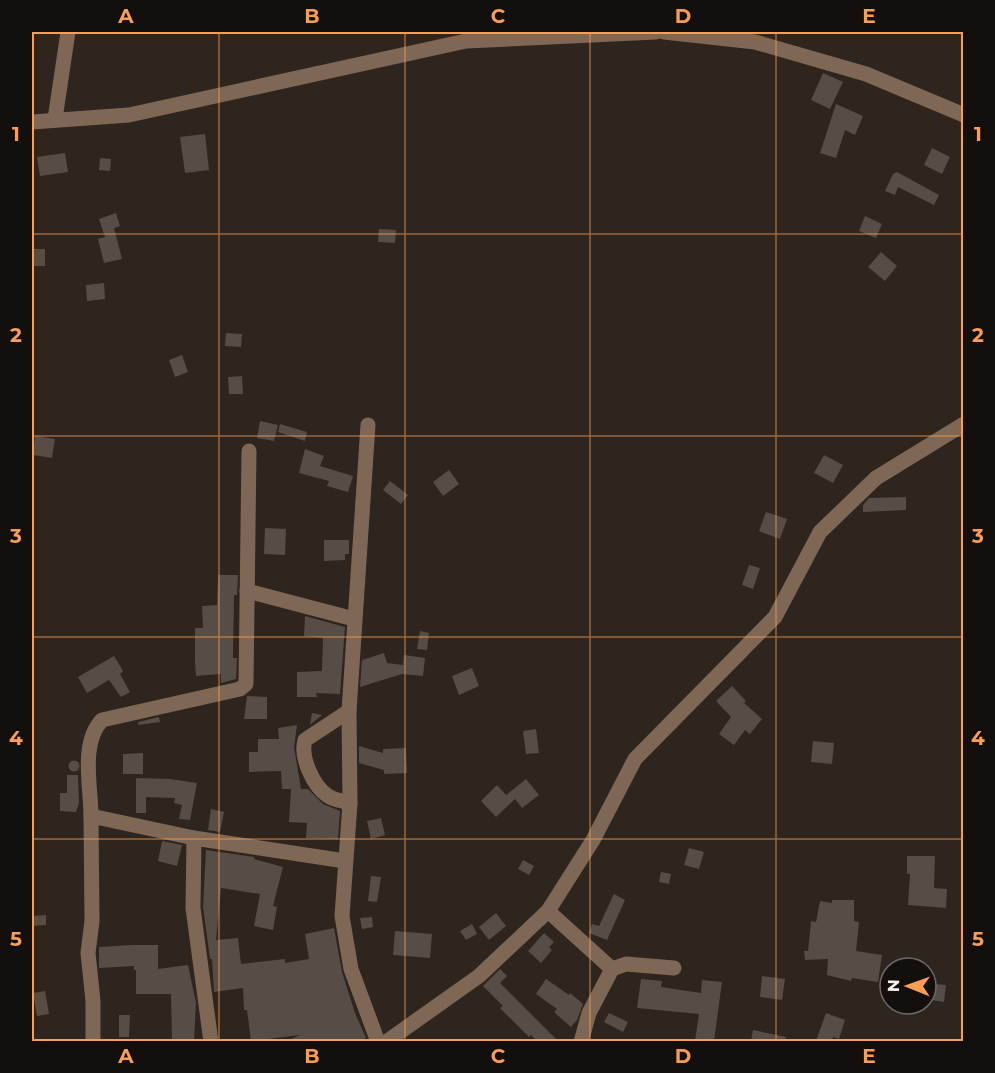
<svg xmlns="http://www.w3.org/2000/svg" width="995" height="1073" viewBox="0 0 995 1073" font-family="Montserrat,sans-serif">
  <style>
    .building { fill: #564d46 }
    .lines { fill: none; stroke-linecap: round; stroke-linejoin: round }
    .minor { stroke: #7f6756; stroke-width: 15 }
    .grid { fill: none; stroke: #fb9e51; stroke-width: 1.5; stroke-opacity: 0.55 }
    .neatline { fill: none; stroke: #fb9e51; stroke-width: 2 }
    .grid-label { font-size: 20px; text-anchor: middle; font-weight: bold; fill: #fb9e51 }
  </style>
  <rect width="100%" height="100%" fill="#2e251f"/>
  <!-- building -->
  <g class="building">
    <path d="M823 73 843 82 830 109 811 100Z"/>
    <path d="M836 104 863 116 855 135 845 130 836 158 820 153Z"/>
    <path d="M205 134 209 170 185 173 180 137Z"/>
    <path d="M932 148 950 157 942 174 924 165Z"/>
    <path d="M65 153 68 172 40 176 37 157Z"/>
    <path d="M100 158 111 159 110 171 99 170Z"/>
    <path d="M897 172 939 195 934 205 898 187 895 195 885 191 893 174Z"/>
    <path d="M116 213 120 226 114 228 122 259 104 263 98 239 105 237 99 219Z"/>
    <path d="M865 216 882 224 876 238 859 231Z"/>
    <path d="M379 229 396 230 395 243 378 242Z"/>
    <rect x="32" y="249" width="13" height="17"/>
    <path d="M881 252 897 266 885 281 868 267Z"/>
    <path d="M104 283 105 299 87 301 86 285Z"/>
    <path d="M226 333 242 334 241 347 225 346Z"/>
    <path d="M182 355 188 372 175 377 169 360Z"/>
    <path d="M242 376 243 394H229L228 377Z"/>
    <path d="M260 421 278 425 274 441 257 438Z"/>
    <path d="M280 424 307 432 305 441 278 432Z"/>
    <path d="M35 436 55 439 52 458 33 455Z"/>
    <path d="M305 449 324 456 320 466 353 476 348 492 327 486 329 481 299 473Z"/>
    <path d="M824 455 843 465 833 483 814 473Z"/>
    <path d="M449 470 459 484 443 496 433 482Z"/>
    <path d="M390 481 408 495 401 504 383 490Z"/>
    <path d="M906 497V510L863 512V505L869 498Z"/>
    <path d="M766 512 787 519 780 539 759 531Z"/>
    <path d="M265 528 286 529 285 555 264 554Z"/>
    <path d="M324 540H349V554H345V560L324 561Z"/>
    <path d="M749 565 760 568 753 589 742 585Z"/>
    <path d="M218 575H238L237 595H234L233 658H237L236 679 221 683V674L196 676 195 662V628H203L202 606 217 605Z"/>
    <path d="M305 616 345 627 340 694 316 693 317 697H297V672L322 671 323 638 304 636Z"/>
    <path d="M420 631 429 633 427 650 417 649Z"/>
    <path d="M384 653 387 663 403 665 404 655 425 658 423 676 402 674 360 687 362 660Z"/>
    <path d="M114 656 123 671 120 674 130 692 121 697 109 680 87 693 78 677Z"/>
    <path d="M472 668 479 686 459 695 452 676Z"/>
    <path d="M732 686 746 701 744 703 762 719 750 734 745 730 734 745 719 734 731 717 716 701Z"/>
    <path d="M247 696 267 697V719H244Z"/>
    <path d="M312 713 322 715 310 725Z"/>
    <path d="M159 717 160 722 138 725V722Z"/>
    <path d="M297 725 294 747 301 789H308L323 804 340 811 338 839 306 838 307 823 289 822 291 789H282L281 771 249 772V752H258V739H279L278 728Z"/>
    <path d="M536 729 539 753 526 754 523 731Z"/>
    <path d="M813 741 834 743 832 764 811 762Z"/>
    <path d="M359 746 383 753V749L406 748 407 773 384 774V770L359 763Z"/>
    <path d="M143 753V774H123V754Z"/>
    <circle cx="74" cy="766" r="5.5"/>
    <path d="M67 775H78L79 803 76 812 60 811V793H67Z"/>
    <path d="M136 778 170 779 197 783 190 820 179 819 182 805 174 803 175 798 146 797V813H136Z"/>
    <path d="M526 779 539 795 522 808 515 799 496 817 481 801 497 785 506 795Z"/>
    <path d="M211 809 224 812 220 832 208 830Z"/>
    <path d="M381 818 385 835 371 839 367 821Z"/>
    <path d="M162 841 182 845 177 866 158 861Z"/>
    <path d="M689 848 704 852 699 869 684 865Z"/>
    <path d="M206 850 254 857V859L283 867 273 906 277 907 273 930 254 926 260 894 221 888 216 940 238 938 241 964 276 960 285 959V963L309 959 305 934 334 928 342 972 355 1013 366 1038 359 1041H287L300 1035 251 1041 247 1010H244L243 988 214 992 212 959H210L203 907Z"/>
    <path d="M907 856H935L934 888 947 889 946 908 908 905 910 874H907Z"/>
    <path d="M523 860 534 866 529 875 518 869Z"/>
    <path d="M661 872 671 874 669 884 659 882Z"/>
    <path d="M371 876 381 877 377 902 368 901Z"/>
    <path d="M614 894 625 900 607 940 589 933 592 924 599 926Z"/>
    <path d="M832 900H854V921L859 922 856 951 882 955 878 982 852 978 851 981 827 975 828 959 805 960 804 951H808L811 921 816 922 820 901 832 903Z"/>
    <path d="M496 913 506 926 489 940 479 927Z"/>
    <path d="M46 915V925L32 926V916Z"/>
    <path d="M372 917 373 927 362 929 360 918Z"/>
    <path d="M472 924 477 934 466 940 460 931Z"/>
    <path d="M395 931 432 934 430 958 393 955Z"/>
    <path d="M544 933 554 942 549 947 552 950 541 963 528 951Z"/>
    <path d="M132 945H158V969L188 965 196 1003 194 1041H172L171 994H136V970H134V966L99 968V947Z"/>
    <path d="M500 969 507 976 500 983 558 1041H537L531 1035 529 1037 500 1008 503 1006 483 986Z"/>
    <path d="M762 976 785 979 782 1000 760 997Z"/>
    <path d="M546 979 569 995 570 993 583 1004 577 1020 571 1027 554 1012 557 1009 536 994Z"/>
    <path d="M641 979 662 981 661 987 701 993 702 980 722 982 714 1041H695L699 1014 637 1008Z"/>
    <path d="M926 983 946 985 944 1002 926 999Z"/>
    <path d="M45 991 49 1014 37 1016 33 993Z"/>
    <path d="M609 1013 628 1022 623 1032 604 1022Z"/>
    <path d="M826 1013 845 1020 839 1039 833 1037 832 1041H816Z"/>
    <path d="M119 1015H130L129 1037H119Z"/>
    <path d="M753 1030 786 1037 785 1041H751Z"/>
  </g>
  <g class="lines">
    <!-- minor -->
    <g class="minor">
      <path d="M664 32 755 42 866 74 964 115"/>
      <path d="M55 119 68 32"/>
      <path d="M32 122 129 115 466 41 656 32"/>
      <path d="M368 425 349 711 350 803 342 916 351 969 378 1042"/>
      <path d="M247 591 354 619"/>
      <path d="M349 711 305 740C300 757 313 786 328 796 334 800 343 801 350 803"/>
      <path d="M91 816 92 921 88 953 93 1001V1042"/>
      <path d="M194 838 345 861"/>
      <path d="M548 911 612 969"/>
      <path d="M211 1042 193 908 194 838 91 816C91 787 80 743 102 720L240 689 246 684 249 451"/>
      <path d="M386 1042 479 976 548 911 593 840 635 759 775 617 820 532 876 478 964 424"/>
      <path d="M581 1042 589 1013 612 969 626 964 674 968"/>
    </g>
  </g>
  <!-- grid -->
  <path class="grid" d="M219 32V1042M405 32V1042M590 32V1042M776 32V1042M32 234H964M32 436H964M32 637H964M32 839H964"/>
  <!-- border -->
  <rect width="995" height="1073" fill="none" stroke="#130f0c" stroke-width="66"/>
  <!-- north arrow -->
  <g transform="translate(908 986) rotate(271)"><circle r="28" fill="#130f0c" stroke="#6f6a66" stroke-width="1.5"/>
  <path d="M0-4.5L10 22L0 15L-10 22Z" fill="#fb9e51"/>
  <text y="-9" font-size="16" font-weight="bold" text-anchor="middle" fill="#f8f2ee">N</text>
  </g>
  <rect x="33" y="33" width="929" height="1007" class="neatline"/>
  <g class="grid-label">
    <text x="126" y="23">A</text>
    <text x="312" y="23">B</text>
    <text x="498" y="23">C</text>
    <text x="683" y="23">D</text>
    <text x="869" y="23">E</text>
    <text x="16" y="141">1</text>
    <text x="978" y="141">1</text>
    <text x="16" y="342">2</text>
    <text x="978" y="342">2</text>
    <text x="16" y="543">3</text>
    <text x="978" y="543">3</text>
    <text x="16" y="745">4</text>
    <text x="978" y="745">4</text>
    <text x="16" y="946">5</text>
    <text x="978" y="946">5</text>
    <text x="126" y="1063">A</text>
    <text x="312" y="1063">B</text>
    <text x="498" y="1063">C</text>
    <text x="683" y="1063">D</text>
    <text x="869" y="1063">E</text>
  </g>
</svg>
